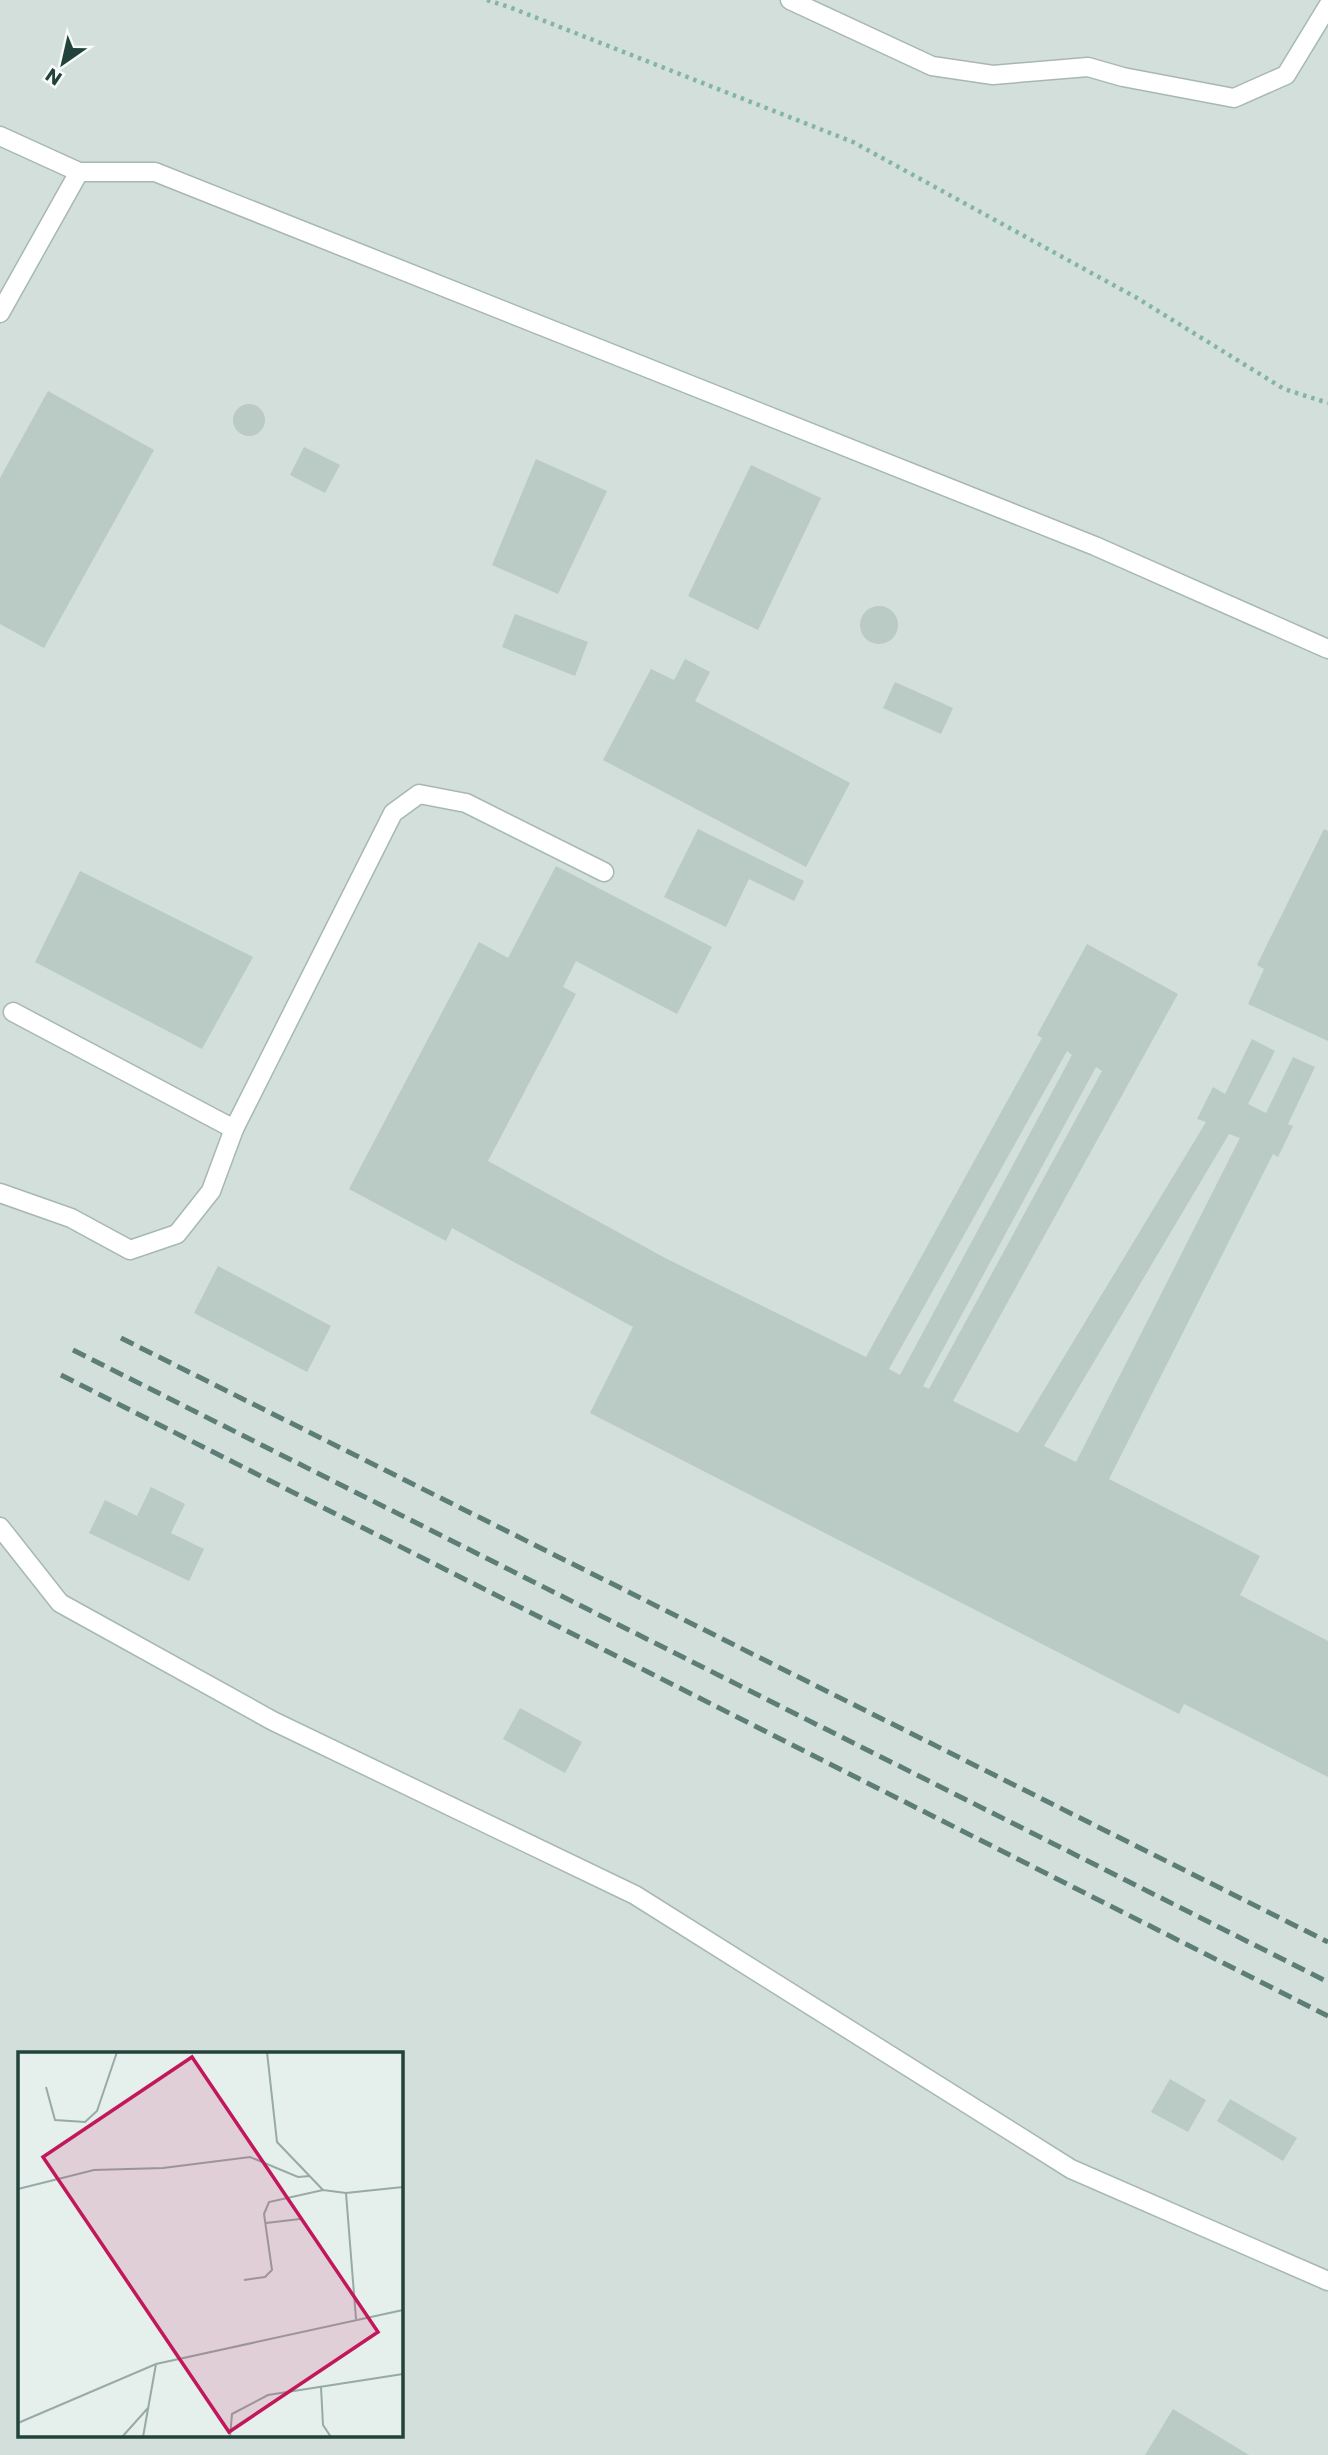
<svg xmlns="http://www.w3.org/2000/svg" width="1328" height="2455" viewBox="0 0 1328 2455" font-family="Poppins,sans-serif">
  <style>
    .built { fill: #d3dfda; fill-rule: evenodd }
    .building { fill: #bacac4; fill-rule: evenodd }
    .lines { fill: none; stroke-linecap: round; stroke-linejoin: round }
    .service-casing { stroke: #a7b8b3; stroke-width: 21 }
    .path { stroke: #83b5a6; stroke-width: 4.5; stroke-dasharray: 3.5 5; stroke-linecap: butt }
    .service { stroke: #fff; stroke-width: 18 }
    .rail { stroke: #5d7e76; stroke-width: 5; stroke-dasharray: 14 7; stroke-linecap: butt }
    .inset-road { fill: none; stroke: #97aaa5; stroke-width: 2 }
    .view { fill: #c2185b; fill-opacity: 0.15; stroke: #c2185b; stroke-width: 3.5 }
    .inset-edge { fill: none; stroke: #22433b; stroke-width: 3.5 }
  </style>
  <rect width="100%" height="100%" fill="#e5efeb"/>
  <!-- built -->
  <path class="built" d="M0 0H1328V2455H0ZM19 2054H401V2436H19Z"/>
  <!-- building -->
  <g class="building">
    <path d="M48 391 154 450 44 648 0 624V478Z"/>
    <circle cx="249" cy="420" r="16"/>
    <path d="M304 447 340 465 325 493 290 475Z"/>
    <path d="M536 459 607 491 558 594 492 565Z"/>
    <path d="M751 465 821 498 758 630 688 596Z"/>
    <circle cx="879" cy="625" r="19"/>
    <path d="M515 614 588 642 575 676 502 647Z"/>
    <path d="M685 659 710 672 695 701 850 783 806 867 603 760 651 669 674 680Z"/>
    <path d="M895 682 953 708 941 734 883 708Z"/>
    <path d="M698 829 804 881 794 901 749 879 726 927 664 897Z"/>
    <path d="M1324 829 1328 831V1041L1248 1004 1264 969 1257 965Z"/>
    <path d="M556 866 712 947 677 1014 576 961 563 987 576 994 488 1161 667 1259 866 1357 1042 1038 1037 1035 1087 944 1178 994 953 1401 1018 1433 1206 1122 1197 1119 1213 1087 1225 1094 1252 1039 1275 1051 1248 1104 1266 1113 1293 1057 1315 1067 1288 1124 1293 1126 1278 1157 1273 1154 1109 1479 1260 1556 1240 1595 1328 1641V1777L1184 1704 1179 1714 590 1413 633 1327 452 1228 446 1241 349 1189 479 942 508 958ZM1067 1051 1072 1055 900 1375 889 1369ZM1096 1067 1102 1071 929 1389 923 1386ZM1229 1134 1240 1138 1076 1462 1044 1446Z"/>
    <path d="M80 871 253 957 202 1049 35 962Z"/>
    <path d="M218 1266 331 1326 307 1372 194 1313Z"/>
    <path d="M151 1487 185 1504 171 1533 204 1549 189 1581 89 1533 105 1500 137 1516Z"/>
    <path d="M520 1708 582 1742 565 1773 503 1739Z"/>
    <path d="M1170 2079 1206 2100 1188 2132 1151 2112Z"/>
    <path d="M1230 2099 1297 2138 1283 2161 1217 2121Z"/>
    <path d="M1173 2409 1249 2455H1145Z"/>
  </g>
  <g class="lines">
    <defs>
      <g id="service">
        <path d="M790 0 932 66 993 75 1088 67 1123 77 1234 98 1286 75 1328 6"/>
        <path d="M0 136 79 172H155L1095 546 1328 649"/>
        <path d="M0 313 79 172"/>
        <path d="M13 1012 234 1129"/>
        <path d="M0 1193 71 1218 130 1250 177 1234 211 1191 234 1129 393 813 419 794 466 803 604 872"/>
        <path d="M0 1527 60 1603 273 1721 635 1895 1071 2169 1328 2281"/>
      </g>
    </defs>
    <!-- service casing -->
    <use href="#service" class="service-casing"/>
    <!-- path -->
    <path class="path" d="M487 0 509 7 853 142 1137 298 1284 389 1328 403"/>
    <!-- service -->
    <use href="#service" class="service"/>
    <!-- rail -->
    <g class="rail">
      <path d="M121 1338 1328 1942"/>
      <path d="M73 1350 1328 1982"/>
      <path d="M61 1375 1328 2016"/>
    </g>
  </g>
  <!-- overview -->
  <g transform="translate(18 2052)">
    <rect width="385" height="385" fill="#e5efeb"/>
    <path class="inset-road" d="M249 0 259 90 305 138M28 35 37 68 67 70 79 59 99 0M0 137 76 118 145 116 232 105 280 125 292 124M328 141 338 267M248 171 282 167M226 228 247 225 254 218 246 162 251 150 305 138 328 141 385 135M303 335 305 373 313 385M0 371 138 312 385 258M104 385 130 356M125 385 138 312M212 385 214 362 250 343 385 322"/>
    <path class="view" d="M174 5 360 280 211 380 25 105Z"/>
    <rect width="385" height="385" class="inset-edge"/>
  </g>
  <!-- north arrow -->
  <g transform="translate(63 63) rotate(214)" stroke="#f6fbf9" stroke-width="5" paint-order="stroke">
  <path d="M0-5L12 26L0 18L-12 26Z" fill="#22433b"/>
  <text y="-10" font-size="19" font-weight="bold" text-anchor="middle" fill="#22433b">N</text>
  </g>
</svg>
